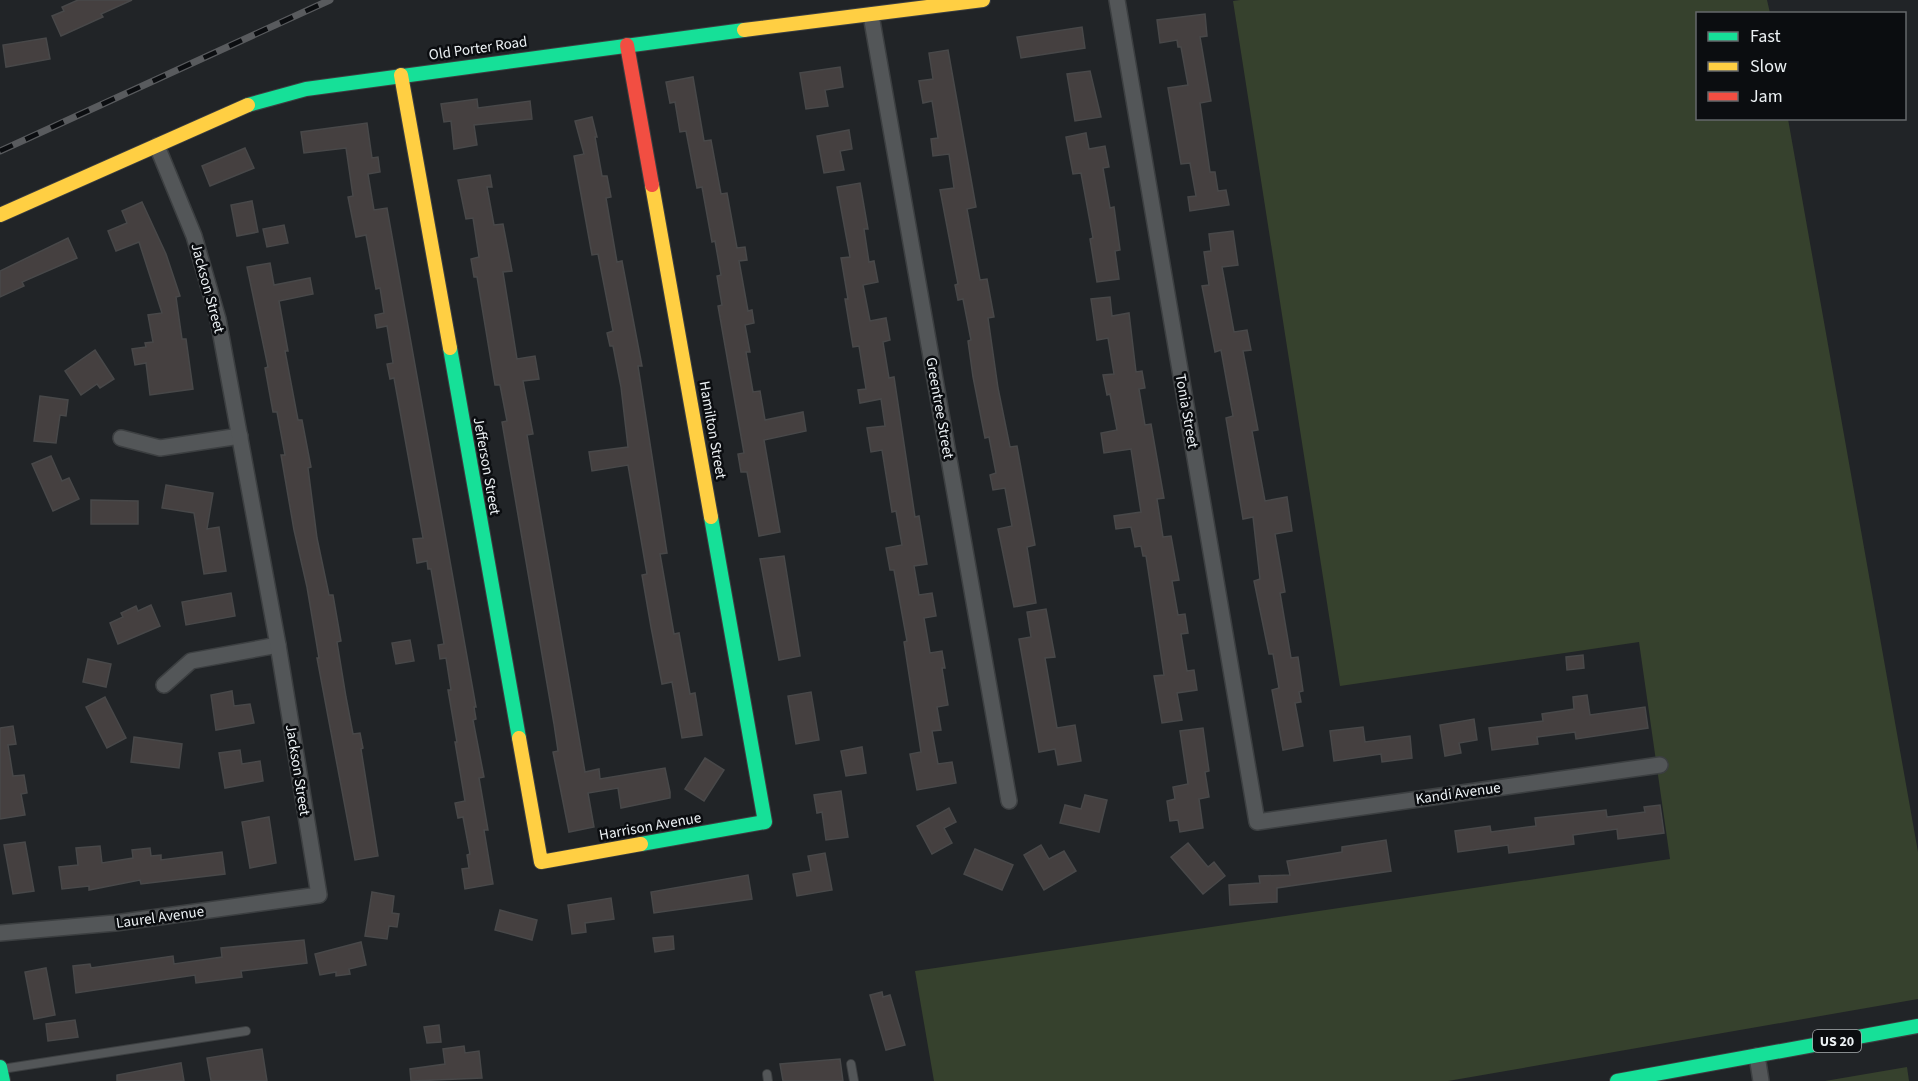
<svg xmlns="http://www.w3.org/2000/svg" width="1918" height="1081" viewBox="0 0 1918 1081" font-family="'Source Sans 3',sans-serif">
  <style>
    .green { fill: #36412d }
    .building { fill: #454040; stroke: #484849; stroke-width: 1.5 }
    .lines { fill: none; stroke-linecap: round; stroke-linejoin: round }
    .lane-casing { stroke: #3c3f41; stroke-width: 10 }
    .street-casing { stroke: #3c3f41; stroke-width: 18 }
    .fast-casing { stroke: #3c3f41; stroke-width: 16 }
    .slow-casing { stroke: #3c3f41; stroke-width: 16 }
    .jam-casing { stroke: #3c3f41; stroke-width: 16 }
    .lane { stroke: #535658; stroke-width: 8 }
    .street { stroke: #535658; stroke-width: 15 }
    .fast { stroke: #16e098; stroke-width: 14 }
    .slow { stroke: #ffcf43; stroke-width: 14 }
    .jam { stroke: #f24e42; stroke-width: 14 }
    .rail-casing { stroke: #595b5e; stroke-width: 7 }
    .rail { stroke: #0b0d10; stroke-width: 4.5; stroke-dasharray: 14; stroke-linecap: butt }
    .labels { text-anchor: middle; stroke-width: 5; stroke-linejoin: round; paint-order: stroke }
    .shield { fill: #0b0d10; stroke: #a8adb0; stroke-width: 1.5 }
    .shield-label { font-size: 14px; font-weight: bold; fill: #ecf1f4 }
    .street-label { font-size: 15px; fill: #ecf1f4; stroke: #0b0d10 }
  </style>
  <rect width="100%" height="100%" fill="#212427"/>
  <!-- green -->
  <g class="green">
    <path d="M1240 0H1767L1770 13 1698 14V118L1788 119 1918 852V999L1448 1081H934L915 971 1670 859 1639 642 1340 686 1233 1Z"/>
    <path d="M1907 1067 1909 1081H1825Z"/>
  </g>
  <!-- building -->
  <g class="building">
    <path d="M78 0H132L101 14 103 17 61 36 52 16 64 11 62 7Z"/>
    <path d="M1205 14 1207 36 1200 37 1211 101 1200 103 1210 172H1215L1218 191 1226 190 1229 205 1190 211 1188 197 1196 196 1190 163 1181 164 1168 88 1188 85 1181 47H1178L1177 40 1160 43 1157 20Z"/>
    <path d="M1082 27 1085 48 1021 58 1017 37Z"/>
    <path d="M46 38 50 59 6 67 3 45Z"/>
    <path d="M948 50 976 207 967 209 980 280 987 279 994 317 988 318 998 388 1010 447 1017 446 1035 545 1027 547 1036 603 1014 607 998 529 1012 526 1005 488 993 490 990 475 996 473 989 437 985 438 973 377 968 341 971 340 963 299 958 300 955 285 958 284 940 190 954 188 949 154 933 156 931 139 938 138 932 101 923 103 919 81 933 79 929 53Z"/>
    <path d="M840 67 843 87 825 90 828 106 806 109 800 73Z"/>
    <path d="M1090 71 1101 117 1075 121 1067 74Z"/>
    <path d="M693 77 704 141 711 140 721 194 727 193 737 248 745 247 747 260 739 261 748 311 752 310 754 323 745 325 750 352H746L753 392 760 391 765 420 803 412 806 431 764 440 780 532 759 536 747 472H741L738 454 744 453 718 306 722 305 717 276 721 275 715 241 712 242 702 187 697 188 686 131 680 132 675 102 670 103 666 82Z"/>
    <path d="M477 99 478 108 530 101 532 119 474 125 477 145 454 149 451 121 444 122 441 104Z"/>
    <path d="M592 117 597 137H595L602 176H607L611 197 606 198 617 262 622 261 642 366H638L667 553 660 554 674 634 679 633 690 694 695 693 702 735 682 738 672 682 662 684 651 627 642 575 647 574 628 465 592 471 589 452 628 447 621 387 613 346H610L607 333 613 331 598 254 592 255 574 156 584 154 575 121Z"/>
    <path d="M367 123 372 158 378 157 380 172 368 174 374 210 387 208 476 707H474L476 719 473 720 484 777 479 778 488 830H484L493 884 465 889 462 869 469 868 467 855 470 854 463 817 458 818 455 803 465 801 455 742H457L448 690H451L446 658 440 659 438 645 444 644 431 569H428L427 561 417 563 413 539 423 538 394 378 390 379 387 364 393 363 387 326 377 328 375 315 384 313 380 288 376 289 366 235 356 237 348 197 353 196 346 148 304 153 301 132Z"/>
    <path d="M849 130 852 149 840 151 844 170 824 173 817 136Z"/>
    <path d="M1086 133 1089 149 1105 146 1109 167 1103 168 1110 208 1114 207 1120 250 1115 251 1119 279 1097 282 1090 239 1093 238 1081 173 1073 174 1066 137Z"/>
    <path d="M245 148 254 168 210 186 202 166Z"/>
    <path d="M490 175 492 187H487L494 225 503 224 512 271 503 272 517 359 535 356 539 379 523 381 533 434 527 435 585 772 599 769 600 779 665 768 670 792V798L621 808 618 788 588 793 594 827 569 832 553 752 558 751 554 724 502 422 507 421 500 385H495L477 277H474L471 259 479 257 473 218 466 219 458 180Z"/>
    <path d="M860 183 868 229H864L869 262 874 261 878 282 863 285 870 321 886 318 890 340 883 342 889 378 894 377 915 517 919 516 927 564 914 566 919 595 932 593 936 616 924 618 930 653 942 651 945 668H942L948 705 937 707 941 730 932 731 938 764 952 762 956 783 917 790 910 754 921 752 904 642 907 641 894 570H890L886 548 902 545 896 511 892 512 882 450 871 452 867 428 885 426 881 399 860 403 858 390 866 389 859 346 853 347 845 299H848L841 258 850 257 837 187Z"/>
    <path d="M252 201 258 232 237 236 231 205Z"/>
    <path d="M142 202 166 254 180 296 176 297 182 339H186L193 389 150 395 146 363 135 365 132 349 146 347 145 343 153 342 148 315 162 313 139 242 116 251 108 231 127 223 122 211Z"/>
    <path d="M284 225 288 243 267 247 263 229Z"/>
    <path d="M1233 231 1238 265 1222 267 1234 332 1247 330 1251 350 1243 351 1258 430 1252 431 1265 501 1287 497 1292 531 1275 534 1285 592 1280 593 1291 658 1298 657 1303 691 1299 692 1301 702 1295 703 1303 746 1283 750 1272 690 1279 688 1273 654H1269L1254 581 1260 579 1253 517 1243 519 1226 418 1233 416 1228 389 1221 350 1215 352 1202 286 1209 285 1204 252 1211 251 1209 234Z"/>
    <path d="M68 238 77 258 22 282 24 286 0 297V271Z"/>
    <path d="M270 263 274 285 310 278 313 294 279 301 288 351H285L298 420H302L311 467 308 468 317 538 329 595H333L341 641 337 642 346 697 353 734 360 733 363 748 361 749 378 856 355 860 317 658H319L307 587 294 530 281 455H285L277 412H273L265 368 268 367 247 267Z"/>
    <path d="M1110 297 1112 316 1129 313 1136 372 1142 371 1145 388 1139 389 1145 425 1151 424 1164 498 1157 499 1163 537 1171 536 1179 580 1172 581 1178 615 1185 614 1188 633 1181 634 1187 671 1194 670 1197 690 1177 693 1182 720 1162 723 1154 676 1164 675 1146 556H1143L1141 546 1135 547 1131 527 1116 529 1114 516 1141 512 1131 449 1104 453 1101 433 1117 430 1110 394 1107 395 1103 375 1114 374 1108 338 1097 340 1091 299Z"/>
    <path d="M95 350 114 379 100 388 97 384 81 395 65 371Z"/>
    <path d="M40 396 68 400 66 416 60 415 56 443 34 441Z"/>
    <path d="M51 456 62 481 69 478 79 499 53 511 32 464Z"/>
    <path d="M166 485 213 493 207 529 219 527 226 571 204 574 194 513 162 508Z"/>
    <path d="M91 500 138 501V524H91Z"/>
    <path d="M784 556 800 656 779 660 760 559Z"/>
    <path d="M231 593 235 616 186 625 182 602Z"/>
    <path d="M151 605 160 626 118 644 110 623 123 617 121 613 136 606 138 611Z"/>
    <path d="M1046 609 1055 657 1045 658 1057 728 1075 725 1081 761 1058 765 1055 749 1039 752 1019 639 1031 637 1027 612Z"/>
    <path d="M410 640 414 661 396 664 392 643Z"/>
    <path d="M1583 655 1584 668 1567 670 1566 657Z"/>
    <path d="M88 659 111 664 106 687 83 682Z"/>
    <path d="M232 691 234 706 250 704 254 723 216 730 211 695Z"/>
    <path d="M811 692 819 740 796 744 788 696Z"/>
    <path d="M1587 695 1590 715 1645 707 1648 728 1576 739 1575 732 1537 737 1538 744 1492 750 1489 728 1543 721 1542 714 1574 709 1573 697Z"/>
    <path d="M105 697 126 738 107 748 86 707Z"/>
    <path d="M1474 719 1477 740 1459 743 1461 753 1445 756 1440 725Z"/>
    <path d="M13 726 16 744 8 745 13 776 24 775 27 793 21 794 25 815 0 819V728Z"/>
    <path d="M1363 727 1365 742 1410 736 1412 758 1382 762 1381 754 1334 761 1330 731Z"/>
    <path d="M1203 728 1209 771 1205 772 1209 797 1199 799 1203 828 1180 832 1178 820 1170 821 1167 801 1175 799 1173 787 1188 784 1180 731Z"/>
    <path d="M134 737 182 744 179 768 131 762Z"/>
    <path d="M862 747 866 773 846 776 841 751Z"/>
    <path d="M240 750 242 764 260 761 263 781 225 788 219 753Z"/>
    <path d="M705 758 724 770 704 801 685 789Z"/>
    <path d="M841 791 848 837 826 840 822 812 817 813 814 795Z"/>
    <path d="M1085 795 1107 800 1099 832 1060 823 1065 805 1081 809Z"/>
    <path d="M1660 805 1664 833 1618 839 1617 829 1573 835 1574 844 1509 853 1508 845 1458 852 1455 831 1490 826 1491 832 1536 826 1535 818 1606 810 1607 817 1645 812 1644 807Z"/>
    <path d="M949 808 956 822 944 828 952 843 932 854 917 826Z"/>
    <path d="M269 817 276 863 250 868 242 822Z"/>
    <path d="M1386 840 1391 871 1277 888V902L1230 905 1229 885 1260 883 1259 876 1290 875 1287 861 1342 852V847Z"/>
    <path d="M25 842 34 891 13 894 4 845Z"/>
    <path d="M1188 843 1208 867 1214 862 1225 876 1203 894 1171 857Z"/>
    <path d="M1041 845 1049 859 1064 851 1076 871 1044 890 1024 855Z"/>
    <path d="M100 846 102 863 133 858 132 850 150 848 151 856 161 855V860L222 852 225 874 141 884 140 880 89 890V886L62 889 59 867 78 865 76 848Z"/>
    <path d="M975 849 1013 865 1002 890 964 874Z"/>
    <path d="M825 853 832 890 797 896 793 874 811 871 808 856Z"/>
    <path d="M748 875 752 899 654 913 651 892Z"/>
    <path d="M372 892 394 896 392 913 399 914 397 927 389 926 387 939 365 936Z"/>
    <path d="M611 898 614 919 585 923 586 932 572 934 568 905Z"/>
    <path d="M500 910 537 920 532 940 495 930Z"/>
    <path d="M673 936 674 949 655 952 653 938Z"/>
    <path d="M304 940 307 963 241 971 242 977 196 983 195 975 76 993 73 966 90 964 91 968 173 956 174 964 222 957 221 948Z"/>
    <path d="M361 942 366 965 349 969 350 974 336 976V972L320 975 315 954Z"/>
    <path d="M46 968 55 1015 34 1019 25 972Z"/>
    <path d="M882 992 883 997 890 995 905 1045 886 1050 870 995Z"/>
    <path d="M75 1020 78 1037 48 1041 46 1024Z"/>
    <path d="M439 1025 441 1042 427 1043 424 1027Z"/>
    <path d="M464 1046 465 1053 479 1051 482 1078 411 1081 410 1069 445 1064 443 1049Z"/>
    <path d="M262 1049 267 1081H211L207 1058Z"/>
    <path d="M840 1059 843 1081H783L780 1064Z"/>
    <path d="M181 1063 184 1081H117V1075Z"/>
  </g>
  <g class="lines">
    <defs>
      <g id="lane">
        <path d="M851 1064 854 1081"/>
        <path d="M2 1069 246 1031"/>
        <path d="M767 1074 768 1081"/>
      </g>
      <g id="street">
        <path d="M1117 0 1257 822 1660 765"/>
        <path d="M871 15 1009 801"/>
        <path d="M121 438 160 448 240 436"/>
        <path d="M164 685 191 661 278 645"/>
        <path d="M0 933 115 923 319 895 278 645 218 319 194 236 157 146"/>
        <path d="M1757 1056 1761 1081"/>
      </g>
      <g id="fast">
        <path d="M248 105 306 89 744 30"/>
        <path d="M450 348 519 738"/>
        <path d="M641 844 765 822 711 517"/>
        <path d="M0 1067 3 1081"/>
        <path d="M1617 1081 1918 1026"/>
      </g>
      <g id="slow">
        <path d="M744 30 983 0"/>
        <path d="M401 75 450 348"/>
        <path d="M652 185 711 517"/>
        <path d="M0 215 248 105"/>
        <path d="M519 738 541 862 641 844"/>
      </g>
      <path id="jam" d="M627 45 652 185"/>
    </defs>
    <!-- lane casing -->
    <use href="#lane" class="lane-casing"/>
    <!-- street casing -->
    <use href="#street" class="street-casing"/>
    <!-- fast casing -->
    <use href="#fast" class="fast-casing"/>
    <!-- slow casing -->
    <use href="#slow" class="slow-casing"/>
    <!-- jam casing -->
    <use href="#jam" class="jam-casing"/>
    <!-- lane -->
    <use href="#lane" class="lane"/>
    <!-- street -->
    <use href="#street" class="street"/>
    <!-- fast -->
    <use href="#fast" class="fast"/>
    <!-- slow -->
    <use href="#slow" class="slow"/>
    <!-- jam -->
    <use href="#jam" class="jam"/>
    <defs>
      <path id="rail" d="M0 151 330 0"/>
    </defs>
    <!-- rail casing -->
    <use href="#rail" class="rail-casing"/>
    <!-- rail -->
    <use href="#rail" class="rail"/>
  </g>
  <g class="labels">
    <!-- shield labels -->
    <rect class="shield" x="1813" y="1030" width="48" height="22" rx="4.5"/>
    <g class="shield-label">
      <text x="1837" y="1046">US 20</text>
    </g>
    <!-- street labels -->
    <g class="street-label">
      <text transform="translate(478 48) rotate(-8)" y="5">Old Porter Road</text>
      <text transform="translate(208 288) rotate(75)" y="5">Jackson Street</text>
      <text transform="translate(940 408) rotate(80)" y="5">Greentree Street</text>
      <text transform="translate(1187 411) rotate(80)" y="5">Tonia Street</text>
      <text transform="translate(713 430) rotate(80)" y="5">Hamilton Street</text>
      <text transform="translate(487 466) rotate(80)" y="5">Jefferson Street</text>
      <text transform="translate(298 770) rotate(81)" y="5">Jackson Street</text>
      <text transform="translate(1458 793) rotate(-8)" y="5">Kandi Avenue</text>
      <text transform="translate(650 826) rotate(-10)" y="5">Harrison Avenue</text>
      <text transform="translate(160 917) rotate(-8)" y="5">Laurel Avenue</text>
    </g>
  </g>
  <!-- legend -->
  <rect x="1696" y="12" width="210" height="108" fill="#0b0d10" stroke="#65686b" stroke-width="1.5"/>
  <rect x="1708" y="32" width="30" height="9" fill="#16e098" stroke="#65686b" stroke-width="1.5"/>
  <text x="1750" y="42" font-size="18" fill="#ecf1f4">Fast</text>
  <rect x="1708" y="62" width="30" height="9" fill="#ffcf43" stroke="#65686b" stroke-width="1.5"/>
  <text x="1750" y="72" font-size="18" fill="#ecf1f4">Slow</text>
  <rect x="1708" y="92" width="30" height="9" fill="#f24e42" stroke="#65686b" stroke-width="1.5"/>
  <text x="1750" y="102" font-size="18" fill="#ecf1f4">Jam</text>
</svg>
